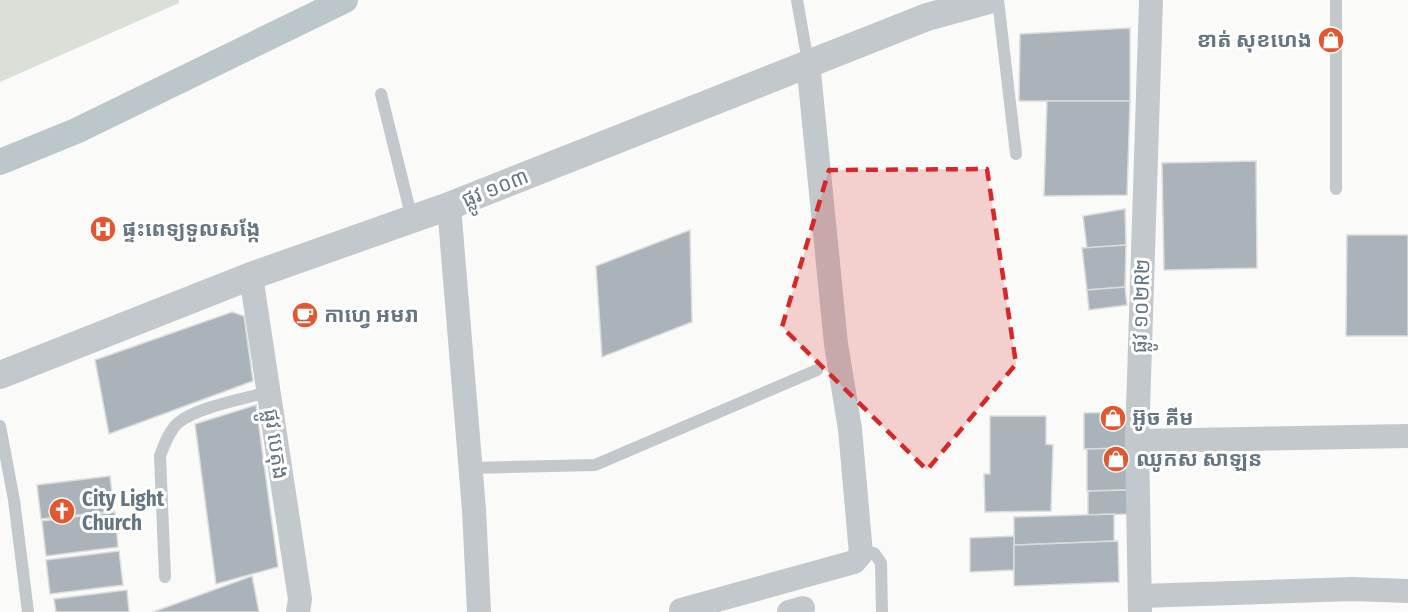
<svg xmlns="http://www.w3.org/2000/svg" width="1408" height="612" viewBox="0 0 1408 612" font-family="'Fira Sans Condensed','Noto Sans Khmer',sans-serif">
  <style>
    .green { fill: #dadfd7 }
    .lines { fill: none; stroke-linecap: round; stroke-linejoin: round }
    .canal { stroke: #bbc7cb; stroke-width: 26 }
    .building { fill: #aab3b9; stroke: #dcdcda; stroke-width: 1.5 }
    .service { stroke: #c3c8cc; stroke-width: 12 }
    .minor { stroke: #c3c8cc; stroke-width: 24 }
    .tertiary { stroke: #c3c8cc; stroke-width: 28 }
    .marked { fill: #d62828; fill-opacity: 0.2; stroke: #d62828; stroke-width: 4.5; stroke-dasharray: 12 8; stroke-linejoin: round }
    .labels { text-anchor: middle; stroke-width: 6; stroke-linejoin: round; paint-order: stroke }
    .poi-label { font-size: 21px; font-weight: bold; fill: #657683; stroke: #fff; text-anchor: start }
    .street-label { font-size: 21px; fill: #657683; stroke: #fff }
  </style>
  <rect width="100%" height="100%" fill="#fafaf8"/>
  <!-- green -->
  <path class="green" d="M0 0H179V3L0 82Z"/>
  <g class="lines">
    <!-- canal -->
    <path class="canal" d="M0 162 76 131 345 0"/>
  </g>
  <!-- building -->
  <g class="building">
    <path d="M1130 28V101H1019L1020 34Z"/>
    <path d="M1047 101H1130L1127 195 1044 196Z"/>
    <path d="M1256 161 1257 268 1164 270 1162 163Z"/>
    <path d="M1125 209 1126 245 1087 248 1083 216Z"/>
    <path d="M690 230 692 322 602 357 596 266Z"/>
    <path d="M1347 235H1408V336H1346Z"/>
    <path d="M1126 245 1125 287 1087 290 1082 248Z"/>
    <path d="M1125 287 1127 305 1089 310 1087 290Z"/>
    <path d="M232 312 244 316 253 381 109 434 95 360Z"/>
    <path d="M256 405 278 567 216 584 195 424Z"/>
    <path d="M1129 412V448L1084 449V413Z"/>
    <path d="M990 416H1046V444L1053 445 1051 511 985 512 984 474H990Z"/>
    <path d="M1129 448V490L1087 491V449Z"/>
    <path d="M110 476 114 511 41 519 37 485Z"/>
    <path d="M1129 490V514L1088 515V491Z"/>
    <path d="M115 512 118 547 46 556 42 521Z"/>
    <path d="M1114 514V541L1014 545V517Z"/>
    <path d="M1014 536V570L970 572V538Z"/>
    <path d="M1118 541 1119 582 1014 586V545Z"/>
    <path d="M119 551 123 585 50 594 46 560Z"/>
    <path d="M252 576 259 612H153Z"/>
    <path d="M127 590 129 612H56L54 599Z"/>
  </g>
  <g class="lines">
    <!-- service -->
    <g class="service">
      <path d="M797 0 808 62"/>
      <path d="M998 0 1016 154"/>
      <path d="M1336 0V189"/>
      <path d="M381 94 412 219"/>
      <path d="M0 426 14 500 28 612"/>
      <path d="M471 468 595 465 817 370"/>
      <path d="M861 554 874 553 881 563 882 612"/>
      <path d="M165 577 160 456C164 445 169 431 178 423 197 407 244 399 268 392"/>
    </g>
    <!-- minor -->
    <g class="minor">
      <path d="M449 206 474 510 479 612"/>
      <path d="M251 276 300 599 298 612"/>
      <path d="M1137 441 1408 436"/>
      <path d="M1140 596 1352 589 1408 591"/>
      <path d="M681 610 854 562 861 554 850 429 836 344 808 62"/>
      <path d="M789 612 803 608"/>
      <path d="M1140 612 1137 441 1151 0"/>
    </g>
    <!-- tertiary -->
    <path class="tertiary" d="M0 375 251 276 449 206 927 17 989 0"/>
  </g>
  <!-- marked area -->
  <path class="marked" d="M987 169 1016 364 927 470 782 327 829 170Z"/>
  <!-- icons -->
  <defs>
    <symbol id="shop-disc" viewBox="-11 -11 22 22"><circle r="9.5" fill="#e4572e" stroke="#fff"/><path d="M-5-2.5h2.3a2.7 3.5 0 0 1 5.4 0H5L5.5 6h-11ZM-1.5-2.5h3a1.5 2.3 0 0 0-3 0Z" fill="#fff"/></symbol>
    <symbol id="hospital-disc" viewBox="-11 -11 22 22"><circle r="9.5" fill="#e4572e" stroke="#fff"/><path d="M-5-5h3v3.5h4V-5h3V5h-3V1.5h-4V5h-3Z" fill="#fff"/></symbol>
    <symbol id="cafe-disc" viewBox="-11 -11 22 22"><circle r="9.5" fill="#e4572e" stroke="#fff"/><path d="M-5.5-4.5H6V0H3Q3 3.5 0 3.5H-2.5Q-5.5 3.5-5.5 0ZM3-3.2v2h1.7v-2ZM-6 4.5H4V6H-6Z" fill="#fff"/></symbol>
    <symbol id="church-disc" viewBox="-11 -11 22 22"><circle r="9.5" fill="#e4572e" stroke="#fff"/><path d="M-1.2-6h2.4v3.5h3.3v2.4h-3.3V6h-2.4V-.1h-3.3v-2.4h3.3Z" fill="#fff"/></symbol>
  </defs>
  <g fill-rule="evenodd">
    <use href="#shop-disc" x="1316" y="25" width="30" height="30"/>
    <use href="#hospital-disc" x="88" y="214" width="30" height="30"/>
    <use href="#cafe-disc" x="290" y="300" width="30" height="30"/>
    <use href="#shop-disc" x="1098" y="403" width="30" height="30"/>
    <use href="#shop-disc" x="1101" y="444" width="30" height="30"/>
    <use href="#church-disc" x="47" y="496" width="30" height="30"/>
  </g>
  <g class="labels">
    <!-- poi labels -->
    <g class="poi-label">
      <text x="1312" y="47" text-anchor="end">ខាត់ សុខហេង</text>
      <text x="122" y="236">ផ្ទះពេទ្យទួលសង្កែ</text>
      <text x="324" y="322">កាហ្វេ អមរា</text>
      <text x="1132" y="425">អ៊ូច គីម</text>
      <text x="1136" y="466">ឈូកស សាឡន</text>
      <text x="82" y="506">City Light<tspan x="82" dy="24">Church</tspan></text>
    </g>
    <!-- street labels -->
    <g class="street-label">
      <text transform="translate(495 188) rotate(-22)" y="7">ផ្លូវ ១០៣</text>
      <text transform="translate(1141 306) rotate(-88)" y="7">ផ្លូវ ១០២R២</text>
      <text transform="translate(276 444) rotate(82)" y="7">ផ្លូវ បេតុង</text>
    </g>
  </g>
</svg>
